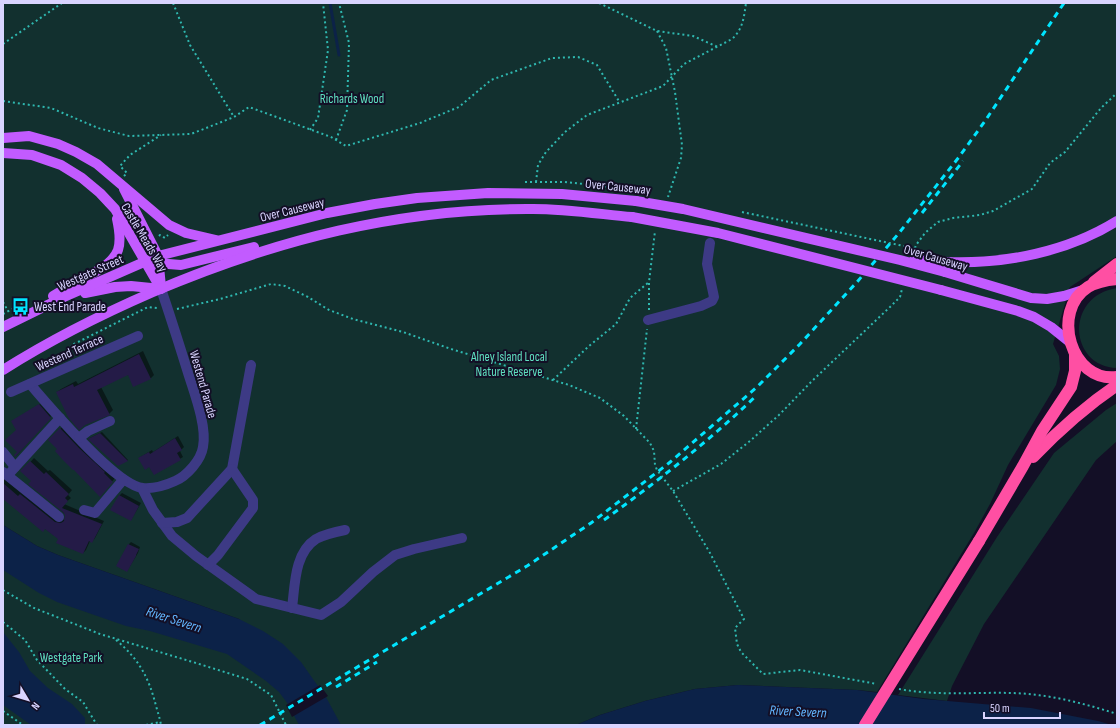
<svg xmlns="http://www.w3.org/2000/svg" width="1120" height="728" viewBox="0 0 1120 728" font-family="'Sofia Sans Condensed',sans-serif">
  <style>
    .green { fill: #12302f }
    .water { fill: #0c2248 }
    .pier { fill: #130f26 }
    .shadow { fill: #0007 }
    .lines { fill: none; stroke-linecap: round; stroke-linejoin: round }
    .stream { stroke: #0c2248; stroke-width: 3 }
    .building { fill: #241b47 }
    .path { stroke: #2fb8b0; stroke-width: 2; stroke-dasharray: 2 3; stroke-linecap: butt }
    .minor { stroke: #3d3a85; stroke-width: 10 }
    .major { stroke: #c25bff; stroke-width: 10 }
    .highway { stroke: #ff4fa3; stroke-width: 12 }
    .rail { stroke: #00e5ff; stroke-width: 3; stroke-dasharray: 6 5; stroke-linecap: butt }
    .major-bridge { stroke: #c25bff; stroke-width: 10 }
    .highway-bridge { stroke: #ff4fa3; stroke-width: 12 }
    .labels { text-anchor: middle; stroke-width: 4; stroke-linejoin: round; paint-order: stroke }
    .park-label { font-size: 13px; fill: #5fe0c0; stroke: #130f26 }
    .street-label { font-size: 13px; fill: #d9d4ff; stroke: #130f26 }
    .poi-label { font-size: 13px; fill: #d9d4ff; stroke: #130f26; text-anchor: start }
    .water-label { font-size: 14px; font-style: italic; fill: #62b6ff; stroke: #130f26 }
  </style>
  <rect width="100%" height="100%" fill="#130f26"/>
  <!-- green -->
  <g class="green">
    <path d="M3 3H1117V256L1070 287 1053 344 1059 356 1060 369 1056 385 1008 465 990 504 974 533 877 692 857 690 738 685 695 689 645 701 600 715 576 725H341L239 619 58 555 37 546 3 525Z"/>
    <path d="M1117 288V368C1069 367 1064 296 1117 288Z"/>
    <path d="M1117 403V441L1096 460 984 624 952 686 947 701 898 695 997 537 1054 453 1106 410Z"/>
    <path d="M3 547 247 645 321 725H3Z"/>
  </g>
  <!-- water -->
  <g class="water">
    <path d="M3 525 37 546 58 555 239 619 263 631 283 644 301 662 327 699 341 725H299L288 704 279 692 266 681 227 654 150 631 126 626 57 602 39 593 3 570Z"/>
    <path d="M3 632 19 652 30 671 48 688 72 704 85 718V725H31L3 705Z"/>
    <path d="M738 685 857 690 924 699 1031 708 1098 721 1112 725H576L600 715 645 701 695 689Z"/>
  </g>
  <!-- pier -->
  <path class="pier" d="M320 685 328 696 292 717 286 705Z"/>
  <!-- shadow -->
  <g class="shadow">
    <path d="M143 351 154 375 151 378 134 386 128 374 101 387 113 410 109 414 57 392 61 389 76 381 78 384Z"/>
    <path d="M40 404 51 416 16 456 18 452 17 430 13 421Z"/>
    <path d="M64 425 115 478 103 492 50 440Z"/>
    <path d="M102 432 128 460 127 461 90 438Z"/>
    <path d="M178 436 184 447 180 451 183 457 154 474 149 466 139 458 152 450 153 452Z"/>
    <path d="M34 458 48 471 50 470 72 490 68 495 71 498 64 504 104 521 95 538 92 542 90 541 86 550 83 553 59 539 3 498V480L5 478 58 519 65 520 66 515 22 471Z"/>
    <path d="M122 493 141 503 131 520 119 496Z"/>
    <path d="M131 542 140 547 138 553 127 571 129 544Z"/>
  </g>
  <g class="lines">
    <!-- stream -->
    <path class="stream" d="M330 3 339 55"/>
  </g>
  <!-- building -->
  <g class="building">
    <path d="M139 354 151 379 133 387 128 375 97 390 110 415 85 425 79 430 68 417 56 392 73 384 74 387Z"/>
    <path d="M39 404 51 418 15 457 14 455 17 452 5 440 16 430 11 421Z"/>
    <path d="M60 428 79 448 105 472 104 473 113 482 100 497 74 470H73L62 459 55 451 57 449 48 440Z"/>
    <path d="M100 433 128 461 118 466 88 439Z"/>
    <path d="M175 438 182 450 177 453 181 460 154 475 149 467 145 470 138 458 149 452 150 454Z"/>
    <path d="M30 461 44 474 46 472 69 494 65 498 68 501 62 508 102 524 92 543 89 541 83 554 56 543 58 539 45 529 43 532 3 499V483L18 496 20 494 55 522 61 523 64 521 65 515 63 512 28 484 31 481 20 471Z"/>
    <path d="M119 495 139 506 131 521 110 510Z"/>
    <path d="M128 544 139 549 136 555V556L127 572 116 566Z"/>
  </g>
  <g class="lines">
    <!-- path -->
    <g class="path">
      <path d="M173 3 190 45 234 117"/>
      <path d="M599 3 657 31 693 36 718 47"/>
      <path d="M657 31 666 48 675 92 682 145 681 158 668 197"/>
      <path d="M3 44 62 3"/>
      <path d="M3 101 51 108 98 128 129 136 191 134 234 117 249 107 331 137 346 146 420 123 459 107 491 80 552 58 578 57 597 65 620 103"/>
      <path d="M310 130 318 118 328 50 323 3"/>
      <path d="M336 140 347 110 349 43 339 3"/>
      <path d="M124 176 127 173 120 166 130 155 161 135"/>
      <path d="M525 182H565L620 188"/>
      <path d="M536 182 538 165 546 152 565 132 587 115 663 86 684 64 732 39C743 29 744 17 746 3"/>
      <path d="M742 212 918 249"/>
      <path d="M159 236 160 235 165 238 168 235"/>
      <path d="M915 248 916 245 925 233 938 222 953 218 980 215 993 211 1032 189 1050 163 1065 152 1101 108 1117 93"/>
      <path d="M3 302 8 311"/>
      <path d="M177 309 220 299 271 284 285 286 308 297 329 310 353 319 403 332 451 349 569 385 600 398 624 416 650 443 654 451 655 465 657 470 673 491 710 553 744 619 735 628 737 644 741 652 763 674 800 670 877 684"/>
      <path d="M649 310V282L655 231"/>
      <path d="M3 314 22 304 29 302"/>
      <path d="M55 361 74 344 148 307 157 308"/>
      <path d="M553 380 589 346 616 324 630 298 649 282"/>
      <path d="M636 429 647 329"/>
      <path d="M673 491 721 464 750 441 780 414 812 381 890 307 900 297 902 289"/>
      <path d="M3 590 34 608 100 634 196 663 247 679 271 695 286 725"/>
      <path d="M3 622 25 640 37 660 65 689 83 702 97 725"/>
      <path d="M116 640C139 659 149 678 156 706 158 713 160 719 161 725"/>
      <path d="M899 689C936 696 975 692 1012 693 1048 694 1083 703 1117 714"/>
      <path d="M3 711 23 725"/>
      <path d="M146 725 160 722"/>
    </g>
    <!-- minor -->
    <g class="minor">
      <path d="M648 320 701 306 712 301 714 297 707 264 710 243"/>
      <path d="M30 384C50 407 115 485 143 488 155 489 164 486 175 481 187 476 201 460 203 447 207 427 195 395 189 376 180 347 171 318 161 289"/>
      <path d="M11 392 138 336"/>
      <path d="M79 438 88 431 110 421"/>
      <path d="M3 452 15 467"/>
      <path d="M3 472 59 517"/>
      <path d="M8 475 60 418"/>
      <path d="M142 488 153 510 172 536 196 556 256 599 321 615 341 602 373 572 395 555 414 549 462 538"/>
      <path d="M84 510 95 513 123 480"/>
      <path d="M162 523 177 522 187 518 232 469 251 365"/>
      <path d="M208 565 218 555 253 508V500L232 469"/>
      <path d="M292 608C295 586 294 553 316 539 325 534 335 532 345 530"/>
    </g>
    <!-- major -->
    <g class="major">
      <path d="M3 138 29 136 58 144 76 152 97 164 169 225 186 233 216 240"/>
      <path d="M3 153 32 155 61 165 82 178 100 193 115 209 161 289"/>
      <path d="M124 189 158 256 161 287"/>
      <path d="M144 262 181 265 254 247"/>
      <path d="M947 262C1006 264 1067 252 1117 221"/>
      <path d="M945 272 1031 298 1047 299 1064 296 1083 290"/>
      <path d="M941 290 1018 311 1034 317 1051 327 1071 343"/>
      <path d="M85 293 115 287 131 286 161 289"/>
      <path d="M53 296C63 290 73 284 83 279 96 271 112 265 118 250 121 241 119 228 117 219"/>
      <path d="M3 327 64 297 158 256 327 213 375 204 417 198 488 193 562 194 636 201"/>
      <path d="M3 370C52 339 100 315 153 292 275 240 399 208 533 209 566 209 599 214 632 217"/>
    </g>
    <!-- highway -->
    <g class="highway">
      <path d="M1117 279C1107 280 1096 282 1088 287 1050 311 1071 383 1117 377"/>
      <path d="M1094 282 1117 264"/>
      <path d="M1033 457C1059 430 1086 406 1117 385"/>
      <path d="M979 541 1023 466 1042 431 1071 387 1075 371V354"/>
    </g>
    <!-- rail -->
    <g class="rail">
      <path d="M922 213 963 161"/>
      <path d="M604 520C658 481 709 441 757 395"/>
      <path d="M336 687 377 662"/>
      <path d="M260 725 527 566 591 523 669 463 757 387 800 344 857 282 899 233 959 157 985 121 1064 3"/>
    </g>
    <!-- major-bridge -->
    <g class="major-bridge">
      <path d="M636 201 683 209 900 260 945 272"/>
      <path d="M632 217 718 233 941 290"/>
      <path d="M914 260 947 262"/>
    </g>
    <!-- highway-bridge -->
    <path class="highway-bridge" d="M865 725 979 541"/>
  </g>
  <!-- icons -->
  <defs>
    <symbol id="bus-bare" viewBox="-9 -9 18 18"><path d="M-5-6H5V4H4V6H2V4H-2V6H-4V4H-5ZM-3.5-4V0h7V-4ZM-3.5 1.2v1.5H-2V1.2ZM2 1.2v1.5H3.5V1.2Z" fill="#00e5ff" stroke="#130f26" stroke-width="2.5" paint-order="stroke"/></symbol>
  </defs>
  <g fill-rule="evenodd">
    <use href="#bus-bare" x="8" y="294" width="25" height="25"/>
  </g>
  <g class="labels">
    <!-- park labels -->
    <g class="park-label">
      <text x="352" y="103">Richards Wood</text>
      <text x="509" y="361">Alney Island Local<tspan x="509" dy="15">Nature Reserve</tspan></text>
      <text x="71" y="662">Westgate Park</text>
    </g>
    <!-- street labels -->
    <g class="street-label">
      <text transform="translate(618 186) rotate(6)" y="5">Over Causeway</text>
      <text transform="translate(292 209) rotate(-14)" y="5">Over Causeway</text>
      <text transform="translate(145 237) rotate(59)" y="5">Castle Meads Way</text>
      <text transform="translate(936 257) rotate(16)" y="5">Over Causeway</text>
      <text transform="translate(90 272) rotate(-24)" y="5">Westgate Street</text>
      <text transform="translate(69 352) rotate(-24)" y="5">Westend Terrace</text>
      <text transform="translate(204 384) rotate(74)" y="5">Westend Parade</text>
    </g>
    <!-- poi labels -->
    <g class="poi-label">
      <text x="34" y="311">West End Parade</text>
    </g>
    <!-- water labels -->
    <g class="water-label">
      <text transform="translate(174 619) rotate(18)" y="5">River Severn</text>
      <text transform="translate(798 711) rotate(3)" y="5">River Severn</text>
    </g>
  </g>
  <!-- border -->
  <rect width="1120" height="728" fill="none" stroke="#d9d4ff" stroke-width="8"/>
  <!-- north arrow -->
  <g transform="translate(28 700) rotate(128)" stroke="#130f26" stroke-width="3" paint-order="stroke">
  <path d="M0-3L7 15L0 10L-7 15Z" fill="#d9d4ff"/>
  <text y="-6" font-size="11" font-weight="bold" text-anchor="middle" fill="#d9d4ff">N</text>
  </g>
  <!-- scale -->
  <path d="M984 712v6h76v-6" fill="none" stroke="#d9d4ff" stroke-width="2"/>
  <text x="990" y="712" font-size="12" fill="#d9d4ff" stroke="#130f26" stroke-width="3" paint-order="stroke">50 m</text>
</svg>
